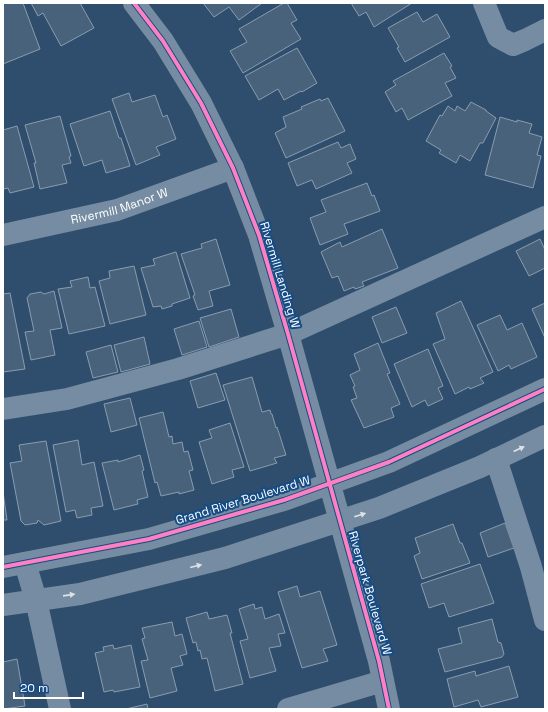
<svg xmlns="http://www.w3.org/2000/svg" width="548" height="712" viewBox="0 0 548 712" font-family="'Space Grotesk',sans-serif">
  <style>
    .building { fill: #49627b; stroke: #899cb0 }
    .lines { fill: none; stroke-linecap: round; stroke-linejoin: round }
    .minor { stroke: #768ca2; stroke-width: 22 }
    .cycleway-casing { stroke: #154c86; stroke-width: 6 }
    .cycleway { stroke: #ff80c0; stroke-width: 4 }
    .oneway { fill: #dde2e8 }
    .labels { text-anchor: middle; stroke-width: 4; stroke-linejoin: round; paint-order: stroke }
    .street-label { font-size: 12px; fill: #fff; stroke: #154c86 }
  </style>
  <rect width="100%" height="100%" fill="#2f4d6c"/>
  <!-- building -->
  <g class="building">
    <path d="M3 3H23L40 49 3 64Z"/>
    <path d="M31 3H80L94 28 61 46 43 13 38 16Z"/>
    <path d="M203 3H262L239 20 229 7 214 17Z"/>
    <path d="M284 3H287L297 20 291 23 301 39 243 73 230 51 247 42 239 29Z"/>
    <path d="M351 3H412L374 27 366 12 359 16Z"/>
    <path d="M417 12 423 22 437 14 450 37 405 62 397 48 399 47 388 28Z"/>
    <path d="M297 48 317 83 302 92 301 91 284 100 278 89 259 100 245 76Z"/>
    <path d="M444 53 452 66 450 67 456 78 445 83 452 96 408 120 402 108 396 112 385 92 396 85 393 81Z"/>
    <path d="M129 93 132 102 155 95 163 117 167 115 176 139 156 147 160 155 136 165 112 99Z"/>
    <path d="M328 98 345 131 286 158 275 133 286 127 283 117 302 109 301 107 320 99 321 101Z"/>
    <path d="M471 102 486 110V111L496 118 483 143H480L470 161 460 155 456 163 439 153 441 150 426 141 440 115 442 116 448 106 455 111 457 106 465 111Z"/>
    <path d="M110 111 119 138H121L130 166 106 173 102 160 84 166 70 124Z"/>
    <path d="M60 116 71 156 69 157 71 163 62 165 67 183 40 189 34 163H36L25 125Z"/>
    <path d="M500 117 517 122V120L532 124 529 133 542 137 537 155 541 156 533 188 485 175Z"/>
    <path d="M17 126 34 187 10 193 8 188 3 189V130Z"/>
    <path d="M338 142 341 148 350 144 356 159 347 163 352 173 316 189 312 180 297 186 288 163Z"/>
    <path d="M367 183 372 196 374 195 380 211 344 224 348 234 320 245 310 218 326 212 321 200Z"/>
    <path d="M382 229 398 268 362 282 364 286 355 289 354 287 344 291 338 276 332 278 321 252 340 242 342 247Z"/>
    <path d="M216 239 230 285 209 291 213 306 198 310 193 296 195 295 181 254 202 248 201 244Z"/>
    <path d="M540 239 545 250V268L529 276 516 251Z"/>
    <path d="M176 252 190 298 172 304V306L162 309 161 306 153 307 141 268 155 265 153 259Z"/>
    <path d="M134 266 146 315 110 324 99 281 110 278 109 271Z"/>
    <path d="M88 277 90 288 95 287 105 326 69 334 58 289 72 287 70 281Z"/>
    <path d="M54 291 62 328 50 330 55 355 31 360 25 332 34 331 27 298 30 294 41 292 44 294Z"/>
    <path d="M10 293 25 369 3 372V294Z"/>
    <path d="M461 301 493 372 480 378 484 383 470 389 469 387 455 394 433 344 445 339 436 313Z"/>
    <path d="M545 303V338L532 309Z"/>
    <path d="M396 307 407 333 382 343 372 317Z"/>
    <path d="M231 309 239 337 209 347 200 318Z"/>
    <path d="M500 315 507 330 522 323 537 357 511 369 509 365 498 371 477 325Z"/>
    <path d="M199 321 207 347 182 355 174 329Z"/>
    <path d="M144 337 150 364 121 372 114 345Z"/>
    <path d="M378 343 390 373 387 374 400 404 391 408 394 417 364 428 351 400 357 398 353 387 355 386 350 375 360 370 354 354Z"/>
    <path d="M111 345 118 372 93 378 86 352Z"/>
    <path d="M428 349 443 386 438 388 443 399 428 406 425 400 412 407 394 364Z"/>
    <path d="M216 373 225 400 198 408 190 381Z"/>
    <path d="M252 377 262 412 270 410 271 414H272L276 428 277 427 286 455 274 458 277 463 250 471 223 385Z"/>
    <path d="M130 398 137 425 111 432 104 404Z"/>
    <path d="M163 412 169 437 172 436 173 444 182 442 184 452 188 451 193 470 189 471 194 490 179 494V492L161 496 157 482 155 483 139 418Z"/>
    <path d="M230 423 244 467 232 470 234 477 212 484 199 442 212 438 209 430Z"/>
    <path d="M78 440 82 465 94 462 103 506 91 508 92 515 77 518 75 510 66 512 53 445Z"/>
    <path d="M46 441 61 521 44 525 38 520 37 523 25 525 21 521 10 463 22 461 19 445Z"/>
    <path d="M140 455 144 470 142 471 148 497 137 500 138 504 114 510 102 463 118 460V462Z"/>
    <path d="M3 492 7 520H3Z"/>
    <path d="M505 523 514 548 488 557 480 533Z"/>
    <path d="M453 524 460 543H462L470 563 422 579 414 556 420 553 415 538Z"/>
    <path d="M480 564 494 603 449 617 444 603 429 608 421 584Z"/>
    <path d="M297 586 300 597 320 591 337 645 323 649 328 661 302 668 278 592Z"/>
    <path d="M254 604 255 609 262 607 265 619 279 614 285 633 278 634 281 646 269 648 276 671 250 678 240 641 248 639 239 609Z"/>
    <path d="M207 612 209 619 227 615 232 633H230L243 684 215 691 207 658 202 659 200 650 198 651 196 642 193 643 186 618Z"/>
    <path d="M492 619 498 642 501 643 504 654 502 657 445 672 438 649 462 643 458 628Z"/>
    <path d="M172 622 175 636 182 634 187 654 180 656 183 665 171 668 177 691 150 698 141 661 148 660 142 639 145 638 142 628Z"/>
    <path d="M113 645 114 649 131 645 140 687 114 692 113 690 104 692 95 653 104 651 103 647Z"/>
    <path d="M17 659 25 706 3 709V662Z"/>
    <path d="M509 666 518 697 481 707 478 700 454 707 447 679 475 671 476 676Z"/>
    <path d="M147 704 148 709H126Z"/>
  </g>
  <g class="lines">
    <!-- minor -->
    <g class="minor">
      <path d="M134 3 163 41 201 103 233 168 259 235 288 334 379 661 389 709"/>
      <path d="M484 3 498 37 513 45 525 40 545 30"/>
      <path id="s1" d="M3 235 117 210 233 168"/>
      <path d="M3 409 67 399 178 369 288 334 545 217"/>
      <path d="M496 459 531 567 545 620"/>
      <path d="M25 563 36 600 60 709"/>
      <path d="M3 567 149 539 284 500 389 462 545 389"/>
      <path d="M3 605 80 594 225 558 379 508 480 467 545 436"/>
      <path d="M288 709 383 681"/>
    </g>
    <defs>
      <g id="cycleway">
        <path d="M134 3 163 41 201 103 233 168 259 235 288 334 379 661 389 709"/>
        <path d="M3 567 149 539 284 500 389 462 545 389"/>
      </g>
    </defs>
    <!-- cycleway casing -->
    <use href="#cycleway" class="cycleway-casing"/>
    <!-- cycleway -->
    <use href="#cycleway" class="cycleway"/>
  </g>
  <!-- one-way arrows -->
  <defs><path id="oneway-solid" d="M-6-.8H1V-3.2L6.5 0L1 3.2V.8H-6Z"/></defs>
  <g class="oneway">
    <use href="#oneway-solid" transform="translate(519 449) rotate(-25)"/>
    <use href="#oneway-solid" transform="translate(360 515) rotate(-18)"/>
    <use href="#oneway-solid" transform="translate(196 566) rotate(-14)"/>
    <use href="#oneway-solid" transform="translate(69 595) rotate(-8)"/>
  </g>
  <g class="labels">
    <!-- street labels -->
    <g class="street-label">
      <text dy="4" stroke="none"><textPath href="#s1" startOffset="120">Rivermill Manor W</textPath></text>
      <text transform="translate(280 275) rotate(73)" y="4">Rivermill Landing W</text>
      <text transform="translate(243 500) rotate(-17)" y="4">Grand River Boulevard W</text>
      <text transform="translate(370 593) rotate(74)" y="4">Riverpark Boulevard W</text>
    </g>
  </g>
  <!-- border -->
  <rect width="548" height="712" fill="none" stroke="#ffffff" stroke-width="8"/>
  <!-- scale -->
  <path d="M14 692v6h69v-6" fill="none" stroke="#ffffff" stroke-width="2"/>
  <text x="20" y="692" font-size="12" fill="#ffffff" stroke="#154c86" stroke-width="3" paint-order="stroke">20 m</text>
</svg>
